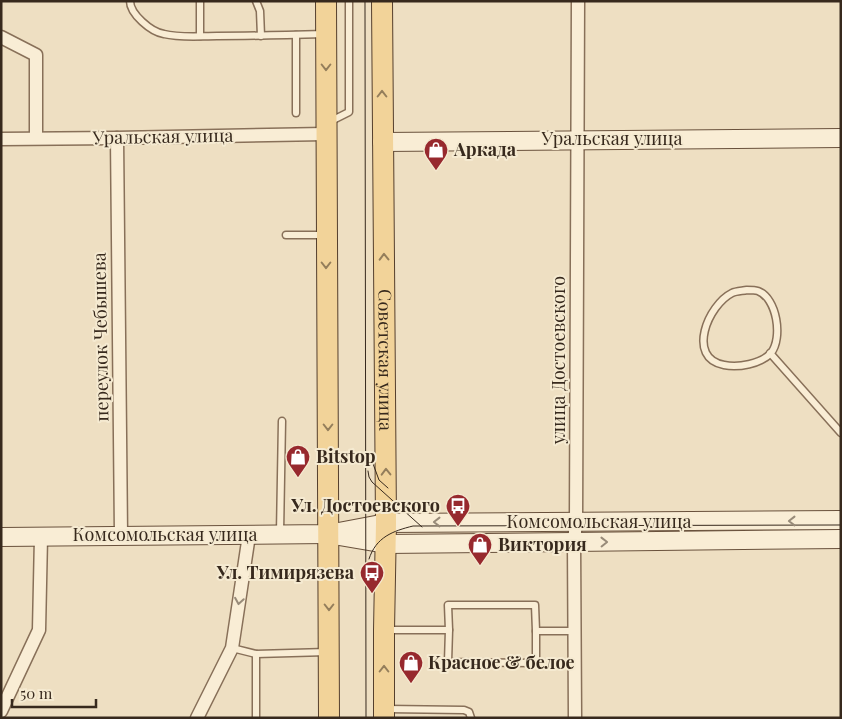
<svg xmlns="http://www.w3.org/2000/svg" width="842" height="719" viewBox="0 0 842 719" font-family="'Playfair Display',serif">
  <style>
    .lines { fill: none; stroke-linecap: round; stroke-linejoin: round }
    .lane-casing { stroke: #887059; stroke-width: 9 }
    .street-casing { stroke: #887059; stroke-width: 15 }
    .secondary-casing { stroke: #69513c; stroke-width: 20 }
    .primary-casing { stroke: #553f2d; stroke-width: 22 }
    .lane { stroke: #f9edd5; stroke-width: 6 }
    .street { stroke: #f9edd5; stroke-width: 12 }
    .secondary { stroke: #f9edd5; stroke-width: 18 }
    .primary { stroke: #f2d399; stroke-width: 20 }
    .tram { stroke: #37291d; stroke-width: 1 }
    .oneway { stroke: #947e5b }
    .oneway2 { stroke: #988b79 }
    .labels { text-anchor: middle; stroke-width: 4; stroke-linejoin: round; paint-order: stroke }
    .street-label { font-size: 18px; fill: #37291d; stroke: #f5ead1 }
    .poi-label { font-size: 18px; font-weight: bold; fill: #37291d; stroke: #f5ead1; text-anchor: start }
  </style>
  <rect width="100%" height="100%" fill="#eedfc2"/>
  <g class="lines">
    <defs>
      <g id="lane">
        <path d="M130 1C130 14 151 32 164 34 180 38 200 36 217 36 253 36 289 35 325 34"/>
        <path d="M256 1 260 11 261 36"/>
        <path d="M296 35V113"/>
        <path d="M200 36V1"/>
        <path d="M329 122 349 112V1"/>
        <path d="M286 235H325"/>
        <path d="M747 290C750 290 755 290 758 291 777 298 783 338 771 353 761 364 738 368 724 365 686 358 708 305 732 293 736 291 742 291 747 290Z"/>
        <path d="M770 353 841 433"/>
        <path d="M280 533 282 421"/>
        <path d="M388 630H449L448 662 536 663V631"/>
        <path d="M449 630 448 605H535L536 631H574"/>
        <path d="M232 648 256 654 327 652"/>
        <path d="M387 709 464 710 469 712 471 718"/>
        <path d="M256 718V654"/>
      </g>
      <g id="street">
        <path d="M1 37 36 55V138"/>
        <path d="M117 138 121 535"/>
        <path d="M1 139 117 138 325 134"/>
        <path d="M1 711 39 630 41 537"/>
        <path d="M197 718 232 648 249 535"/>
        <path d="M575 718 574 542 576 522 578 1"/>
      </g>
      <g id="secondary">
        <path d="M382 142 841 138"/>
        <path d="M339 536 386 544 841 539"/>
        <path d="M1 537 328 534 386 523 841 520"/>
      </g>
      <g id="primary">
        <path d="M326 1 329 718"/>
        <path id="s1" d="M382 1 386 523 384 630V718"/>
      </g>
    </defs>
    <!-- lane casing -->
    <use href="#lane" class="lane-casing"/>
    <!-- street casing -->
    <use href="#street" class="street-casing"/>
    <!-- secondary casing -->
    <use href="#secondary" class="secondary-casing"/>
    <!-- primary casing -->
    <use href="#primary" class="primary-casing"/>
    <!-- lane -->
    <use href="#lane" class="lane"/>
    <!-- street -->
    <use href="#street" class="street"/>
    <!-- secondary -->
    <use href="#secondary" class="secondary"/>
    <!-- primary -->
    <use href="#primary" class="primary"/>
    <!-- tram -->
    <g class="tram">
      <path d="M365 1 366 718"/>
      <path d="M372 461 379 480 388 488"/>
      <path d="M368 471 369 477 372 482 422 527"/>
      <path d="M369 559C376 537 393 531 413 526L841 525"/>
    </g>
  </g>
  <!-- one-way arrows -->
  <defs><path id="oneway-chevron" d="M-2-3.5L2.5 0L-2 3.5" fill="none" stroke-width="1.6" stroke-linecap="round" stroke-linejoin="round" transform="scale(1.25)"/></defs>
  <g class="oneway">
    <use href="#oneway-chevron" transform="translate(326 67) rotate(90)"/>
    <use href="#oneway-chevron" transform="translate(382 94) rotate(-90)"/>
    <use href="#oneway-chevron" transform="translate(384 257) rotate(-91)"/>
    <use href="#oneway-chevron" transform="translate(326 265) rotate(90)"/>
    <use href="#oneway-chevron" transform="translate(328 427) rotate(90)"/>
    <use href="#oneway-chevron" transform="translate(386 472) rotate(-91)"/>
    <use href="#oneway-chevron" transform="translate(329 607) rotate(90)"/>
    <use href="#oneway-chevron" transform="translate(384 669) rotate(-90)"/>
  </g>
  <g class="oneway2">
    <use href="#oneway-chevron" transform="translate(792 521) rotate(180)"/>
    <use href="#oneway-chevron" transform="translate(437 522) rotate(180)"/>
    <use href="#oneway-chevron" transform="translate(604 542) rotate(-1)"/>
    <use href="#oneway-chevron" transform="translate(239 601) rotate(99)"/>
  </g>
  <!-- icons -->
  <defs>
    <symbol id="shop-pin" viewBox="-11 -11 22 30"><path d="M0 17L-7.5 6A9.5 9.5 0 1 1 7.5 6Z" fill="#97292e" stroke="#f5ead1"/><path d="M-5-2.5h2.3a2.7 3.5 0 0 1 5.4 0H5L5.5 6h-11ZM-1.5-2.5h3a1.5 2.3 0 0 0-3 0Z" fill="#fff"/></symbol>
    <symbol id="bus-pin" viewBox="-11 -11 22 30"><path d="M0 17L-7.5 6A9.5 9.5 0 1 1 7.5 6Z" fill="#97292e" stroke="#f5ead1"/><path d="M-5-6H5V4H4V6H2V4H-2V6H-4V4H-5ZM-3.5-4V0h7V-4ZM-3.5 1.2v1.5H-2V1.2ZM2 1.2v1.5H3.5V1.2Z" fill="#fff"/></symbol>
  </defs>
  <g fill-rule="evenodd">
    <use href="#shop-pin" x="422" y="136" width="28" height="38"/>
    <use href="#shop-pin" x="284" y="443" width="28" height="38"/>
    <use href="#bus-pin" x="444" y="492" width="28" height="38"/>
    <use href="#shop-pin" x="466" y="531" width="28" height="38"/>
    <use href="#bus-pin" x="358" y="559" width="28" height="38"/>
    <use href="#shop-pin" x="397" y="649" width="28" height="38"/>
  </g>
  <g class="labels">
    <!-- street labels -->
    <g class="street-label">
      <text transform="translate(163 137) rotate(-1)" y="6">Уральская улица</text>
      <text x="612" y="145">Уральская улица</text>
      <text transform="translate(101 337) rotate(-91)" y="6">переулок Чебышева</text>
      <text dy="6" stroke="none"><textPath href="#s1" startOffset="359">Советская улица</textPath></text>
      <text transform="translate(559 360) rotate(-90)" y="6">улица Достоевского</text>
      <text x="599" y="528">Комсомольская улица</text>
      <text x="165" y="541">Комсомольская улица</text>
    </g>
    <!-- poi labels -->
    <g class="poi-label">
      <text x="454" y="156">Аркада</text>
      <text x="316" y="463">Bitstop</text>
      <text x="440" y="512" text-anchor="end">Ул. Достоевского</text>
      <text x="498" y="551">Виктория</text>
      <text x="354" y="579" text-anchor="end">Ул. Тимирязева</text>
      <text x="428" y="669">Красное &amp; белое</text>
    </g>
  </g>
  <!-- border -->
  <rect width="842" height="719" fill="none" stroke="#37291d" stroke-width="5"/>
  <!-- scale -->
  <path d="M12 699v8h84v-8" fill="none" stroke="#37291d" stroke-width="2.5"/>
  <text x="20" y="699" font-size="15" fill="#37291d" stroke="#f5ead1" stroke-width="4" paint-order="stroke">50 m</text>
</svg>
